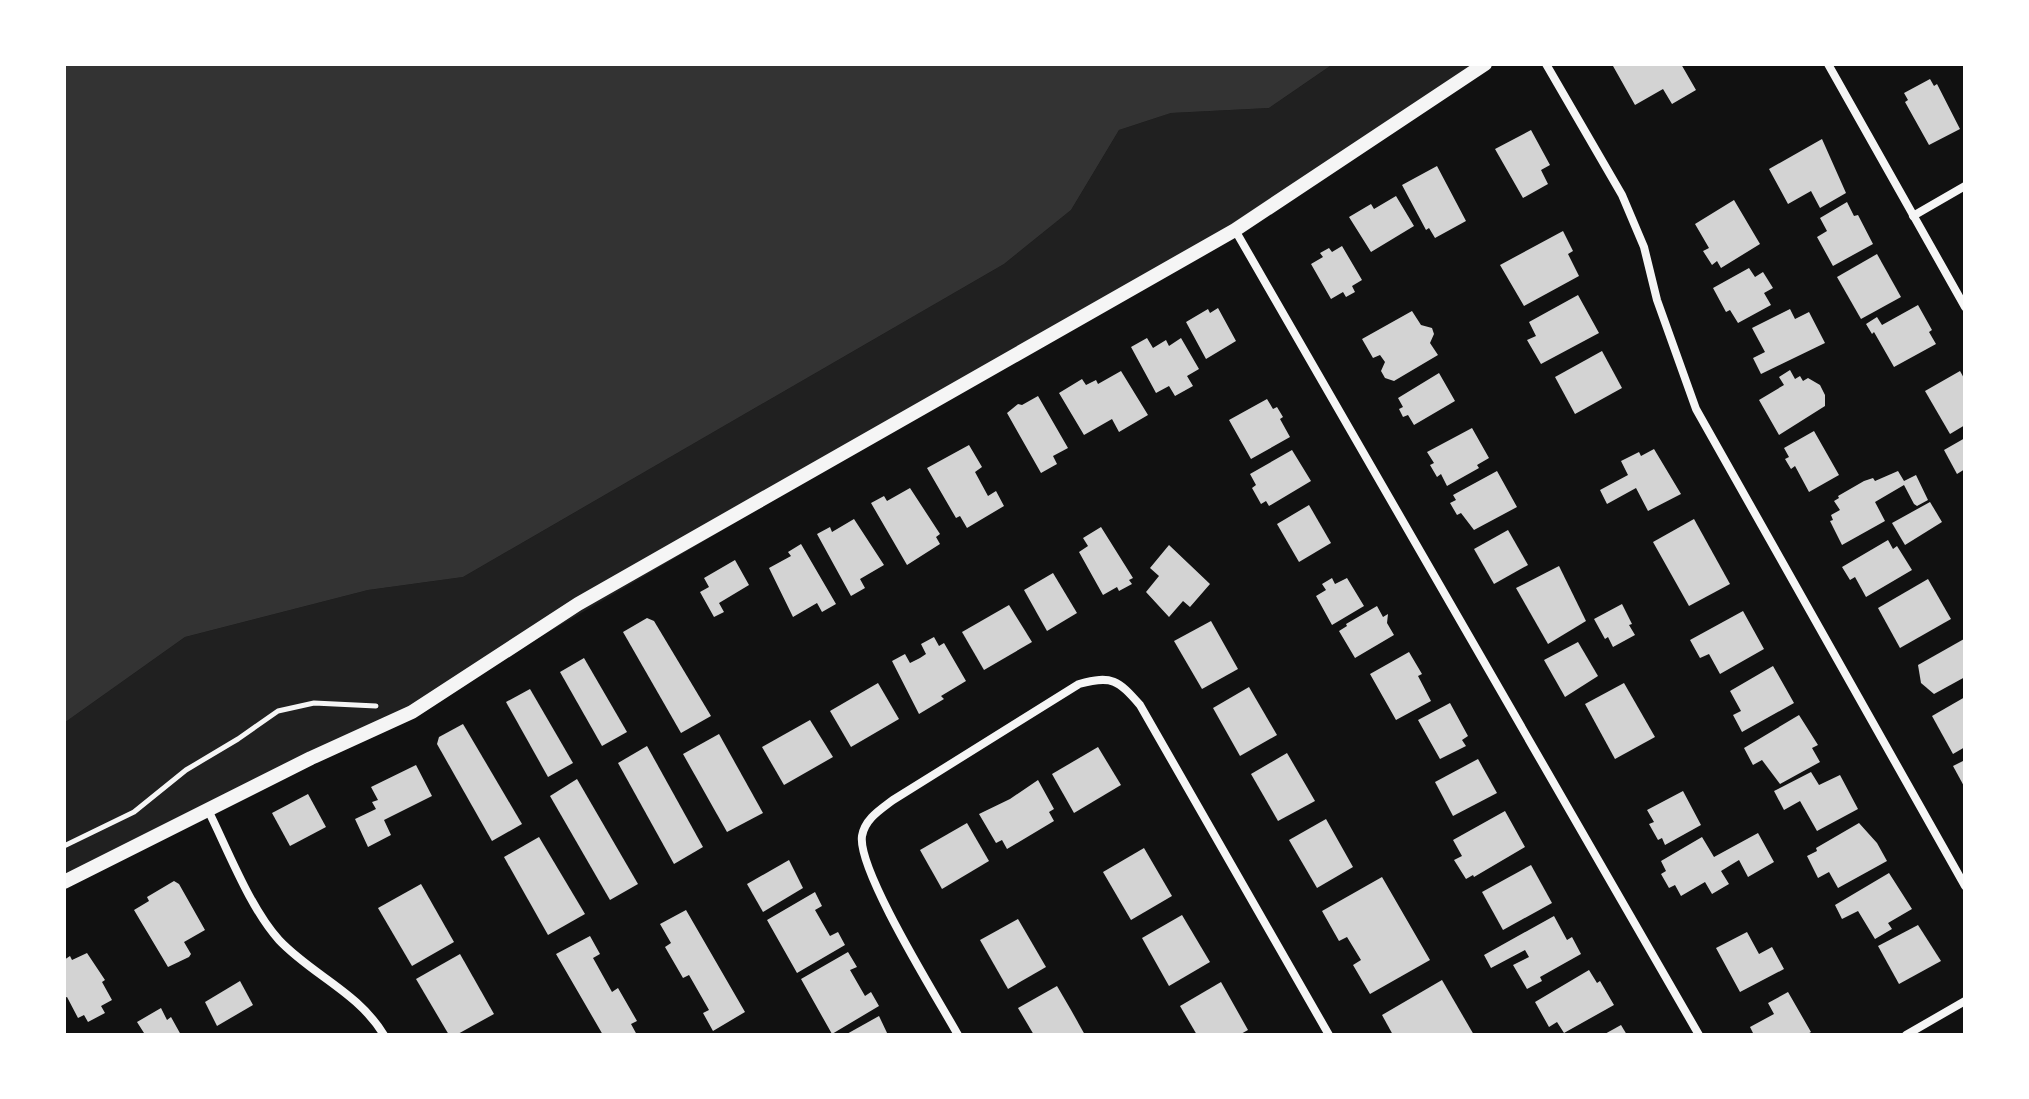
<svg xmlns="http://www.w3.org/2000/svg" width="2029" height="1099" viewBox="0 0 2029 1099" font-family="'Roboto Condensed',sans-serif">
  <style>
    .green { fill: #202020 }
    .water { fill: #333 }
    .building { fill: #d3d3d3 }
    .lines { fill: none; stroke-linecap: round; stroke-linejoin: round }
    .path { stroke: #f5f5f5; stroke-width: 5 }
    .minor { stroke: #f5f5f5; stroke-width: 8 }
    .tertiary { stroke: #f5f5f5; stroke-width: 14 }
  </style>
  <rect width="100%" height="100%" fill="#111"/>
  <!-- green -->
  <path class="green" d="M1333 64H1485L1235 230 412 712 64 882V723L185 637 368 590 463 577 1004 264 1071 210 1119 130 1171 113 1269 108Z"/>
  <!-- water -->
  <path class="water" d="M64 64H1333L1269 108 1171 113 1119 130 1071 210 1004 264 463 577 368 590 185 637 64 723Z"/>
  <!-- building -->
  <g class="building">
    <path d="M1616 64H1681L1696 90 1672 104 1663 89 1635 105 1613 66Z"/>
    <path d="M1930 79 1934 86 1937 84 1960 129 1929 145 1905 102 1908 100 1904 93Z"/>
    <path d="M1531 130 1550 165 1541 170 1548 184 1523 198 1495 149Z"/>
    <path d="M1822 139 1846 193 1820 208 1811 191 1788 204 1769 169Z"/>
    <path d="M1437 166 1466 221 1435 238 1429 228 1426 230 1402 185Z"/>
    <path d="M1396 196 1414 226 1371 252 1349 217 1371 204 1374 209Z"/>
    <path d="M1734 200 1760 244 1721 268 1717 261 1712 265 1703 251 1709 248 1695 224Z"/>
    <path d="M1847 202 1854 216 1858 215 1873 244 1833 266 1817 237 1827 231 1820 218Z"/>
    <path d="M1563 231 1573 251 1568 254 1579 276 1524 306 1500 265Z"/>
    <path d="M1342 246 1362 280 1352 286 1355 292 1346 297 1343 292 1331 299 1311 264 1323 257 1320 253 1329 248 1332 252Z"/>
    <path d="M1877 254 1901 297 1861 319 1837 277Z"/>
    <path d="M1749 268 1755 277 1763 272 1773 288 1764 293 1771 305 1738 323 1730 310 1726 312 1713 288Z"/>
    <path d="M1578 295 1599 333 1541 364 1527 340 1536 336 1529 322Z"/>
    <path d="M1918 305 1932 330 1929 332 1936 344 1894 367 1874 332 1872 334 1866 324 1877 317 1882 325Z"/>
    <path d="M1218 308 1236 341 1206 359 1186 322 1208 309 1210 313Z"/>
    <path d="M1790 309 1795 319 1809 312 1825 343 1761 374 1753 358 1765 352 1752 328Z"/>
    <path d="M1412 311 1421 325 1432 328 1434 334 1430 343 1438 355 1394 381 1385 378 1381 371 1385 362 1380 355 1373 358 1362 339Z"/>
    <path d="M1147 338 1153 348 1166 340 1169 346 1181 338 1199 369 1187 376 1193 386 1175 396 1169 386 1156 393 1131 347Z"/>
    <path d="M1602 351 1622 388 1575 414 1555 377Z"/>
    <path d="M1790 370 1795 379 1800 376 1803 381 1808 378 1820 385 1825 395V406L1779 435 1759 400 1784 385 1779 377Z"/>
    <path d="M1121 371 1148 415 1119 432 1112 419 1084 435 1059 393 1082 379 1086 385 1096 380 1098 384Z"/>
    <path d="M1960 371 1965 380V425L1950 434 1925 391Z"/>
    <path d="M1439 373 1455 401 1414 425 1408 415 1403 417 1399 409 1403 407 1398 398Z"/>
    <path d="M1038 396 1068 448 1053 456 1057 464 1041 473 1007 413 1018 404 1022 405Z"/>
    <path d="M1267 399 1273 409 1277 407 1283 417 1280 419 1290 437 1251 459 1229 420Z"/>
    <path d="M1472 428 1489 458 1477 465 1479 468 1447 486 1441 474 1437 477 1430 465 1434 463 1427 452Z"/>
    <path d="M1814 431 1839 475 1809 492 1795 466 1791 469 1785 459 1789 457 1784 448Z"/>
    <path d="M1965 438V469L1957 474 1944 450Z"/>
    <path d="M969 445 982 467 975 472 988 496 996 491 1004 506 967 528 960 516 956 518 927 468Z"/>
    <path d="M1654 449 1681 494 1648 511 1636 488 1607 504 1600 490 1628 475 1621 461 1639 452 1641 456Z"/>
    <path d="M1292 450 1311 481 1269 506 1266 501 1261 504 1252 488 1256 485 1250 474Z"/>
    <path d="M1497 471 1517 507 1474 530 1461 513 1457 515 1450 503 1456 500 1453 495Z"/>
    <path d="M1898 471 1904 481 1916 475 1928 500 1917 506 1914 504 1904 485 1875 502 1885 521 1842 545 1830 521 1833 520 1831 515 1840 510 1834 501 1839 498 1838 496 1864 481 1873 478 1875 481Z"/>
    <path d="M910 488 940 534 936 537 940 544 907 565 871 503 884 496 887 501Z"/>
    <path d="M1930 502 1942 522 1905 545 1892 523Z"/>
    <path d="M1309 505 1331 543 1299 562 1277 524Z"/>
    <path d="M854 519 884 565 860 579 865 588 851 596 817 534 830 527 832 532Z"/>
    <path d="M1694 519 1730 584 1689 606 1653 542Z"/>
    <path d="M1101 527 1133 578 1129 580 1132 584 1119 591 1117 587 1103 595 1079 552 1088 546 1083 538Z"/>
    <path d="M1508 530 1528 565 1494 584 1474 549Z"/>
    <path d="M1888 540 1893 549 1897 546 1912 570 1866 597 1855 577 1850 580 1842 567Z"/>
    <path d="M801 544 836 604 822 612 817 603 793 617 769 568 791 556 788 552Z"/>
    <path d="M1169 545 1210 584 1190 607 1183 601 1169 617 1146 592 1159 576 1150 568Z"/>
    <path d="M735 560 749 585 719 603 724 612 714 617 700 592 709 587 704 578Z"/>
    <path d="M1559 566 1586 621 1548 644 1516 588Z"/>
    <path d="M1053 573 1077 613 1047 631 1024 590Z"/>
    <path d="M1332 578 1335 584 1347 578 1364 606 1332 625 1316 596 1326 590 1322 584Z"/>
    <path d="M1928 579 1951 619 1900 648 1878 608Z"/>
    <path d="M1622 604 1632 624 1629 625 1635 635 1613 647 1608 637 1605 639 1594 619Z"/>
    <path d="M1009 605 1032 642 984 670 962 632Z"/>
    <path d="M1377 606 1383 617 1388 614 1387 623 1394 635 1355 658 1339 631 1347 626 1346 624Z"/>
    <path d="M1743 611 1764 649 1720 674 1709 654 1700 658 1690 640Z"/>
    <path d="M647 618 654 621 711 716 681 733 623 632Z"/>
    <path d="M1211 621 1238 669 1202 689 1174 641Z"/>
    <path d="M934 637 939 646 944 643 966 681 941 696 944 699 919 714 892 661 905 654 910 663 920 658 926 654 921 644Z"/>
    <path d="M1964 639 1965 677 1934 694 1921 683 1918 665Z"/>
    <path d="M1578 642 1598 676 1565 697 1544 660Z"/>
    <path d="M1409 652 1422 674 1418 676 1431 701 1396 720 1370 674Z"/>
    <path d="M584 658 627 732 602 746 560 672Z"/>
    <path d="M1773 666 1794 703 1742 732 1733 715 1741 711 1730 691Z"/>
    <path d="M878 683 899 719 851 747 830 711Z"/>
    <path d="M1624 683 1655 737 1615 759 1585 704Z"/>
    <path d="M1249 687 1277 735 1240 756 1213 708Z"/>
    <path d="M530 689 573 763 548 777 506 702Z"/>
    <path d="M1965 697V747L1953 754 1932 716Z"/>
    <path d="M1450 703 1468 736 1462 740 1466 746 1440 759 1418 720Z"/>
    <path d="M1799 715 1818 745 1812 748 1820 762 1780 784 1762 760 1753 765 1744 748Z"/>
    <path d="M810 720 833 757 784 785 762 747Z"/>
    <path d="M463 724 522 824 492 841 437 744 439 737Z"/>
    <path d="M719 734 763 813 727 832 683 754Z"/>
    <path d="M647 746 703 847 674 864 618 763Z"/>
    <path d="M1098 747 1121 785 1074 813 1052 774Z"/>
    <path d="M1287 753 1315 801 1278 821 1251 774Z"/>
    <path d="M1478 759 1497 793 1453 816 1435 782Z"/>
    <path d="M1965 760V788L1953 766Z"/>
    <path d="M416 765 432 796 384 820 391 835 368 847 355 819 376 809 372 802 378 800 371 787Z"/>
    <path d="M1811 772 1819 785 1840 775 1858 809 1817 831 1800 801 1784 810 1774 791Z"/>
    <path d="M577 779 638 884 610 900 550 796Z"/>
    <path d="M1038 780 1054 809 1049 812 1054 821 1007 849 1002 840 996 843 979 814 1010 799Z"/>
    <path d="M1683 791 1701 825 1665 845 1662 838 1658 840 1649 824 1654 822 1647 810Z"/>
    <path d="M308 794 326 827 290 846 272 813Z"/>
    <path d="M1505 811 1525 847 1474 877 1473 875 1466 879 1454 860 1462 856 1453 840Z"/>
    <path d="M1326 819 1353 867 1317 888 1289 840Z"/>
    <path d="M967 823 989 861 942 889 920 850Z"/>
    <path d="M1859 823 1877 843 1887 861 1838 888 1829 872 1818 878 1807 856 1817 851 1816 848Z"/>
    <path d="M1758 833 1774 862 1748 877 1739 860 1721 871 1729 884 1712 894 1705 882 1681 896 1675 885 1669 888 1661 874 1666 871 1661 861 1702 837 1714 857Z"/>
    <path d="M539 837 585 914 548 935 504 857Z"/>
    <path d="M1144 848 1172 896 1131 920 1103 872Z"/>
    <path d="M789 860 803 888 763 912 747 884Z"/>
    <path d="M1531 865 1552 903 1503 930 1482 892Z"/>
    <path d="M1889 873 1912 909 1888 923 1892 929 1875 939 1858 911 1842 919 1835 905Z"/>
    <path d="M1382 877 1430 960 1370 994 1353 965 1361 960 1347 937 1339 941 1322 911Z"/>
    <path d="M174 881 179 884 205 930 184 942 191 954 189 957 168 967 134 910 149 901 147 897Z"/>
    <path d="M421 884 454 942 412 966 378 908Z"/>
    <path d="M815 892 822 906 815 910 830 936 838 932 845 945 797 973 767 920Z"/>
    <path d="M686 910 745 1012 713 1031 703 1013 709 1010 689 975 683 978 665 947 671 943 660 924Z"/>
    <path d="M1182 915 1210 962 1169 986 1142 938Z"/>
    <path d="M1554 916 1567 940 1572 937 1581 954 1540 977 1542 981 1527 989 1513 965 1529 957 1525 950 1491 968 1484 955Z"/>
    <path d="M1018 919 1046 967 1008 989 980 940Z"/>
    <path d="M1918 925 1941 961 1899 984 1878 946Z"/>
    <path d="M1747 932 1759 954 1772 947 1784 969 1740 992 1716 948Z"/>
    <path d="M590 936 600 954 593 958 612 992 618 988 637 1021 631 1024 637 1035H603L556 954Z"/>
    <path d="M848 952 857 967 850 970 865 996 871 992 879 1006 832 1034 801 979Z"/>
    <path d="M87 953 105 980 102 982 112 1000 101 1006 105 1013 88 1022 84 1015 78 1018 67 997 64 998V960L70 956 72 960Z"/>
    <path d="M460 954 494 1014 456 1035H449L416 979Z"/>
    <path d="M1589 970 1597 983 1600 981 1614 1005 1564 1033 1557 1022 1549 1027 1535 1002Z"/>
    <path d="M1442 980 1474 1035H1393L1382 1015Z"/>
    <path d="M240 981 253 1005 217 1026 205 1002Z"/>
    <path d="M1221 982 1248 1030 1239 1035H1197L1180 1006Z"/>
    <path d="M1057 986 1071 1010 1085 1035H1034L1018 1008Z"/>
    <path d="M1788 992 1811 1032 1806 1035H1754L1750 1027 1774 1014 1768 1003Z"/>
    <path d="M161 1008 167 1020 171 1017 181 1035H141L144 1033 137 1022Z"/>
    <path d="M879 1016 888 1035H845Z"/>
    <path d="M1621 1025 1627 1035H1603Z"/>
  </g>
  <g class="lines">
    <!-- path -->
    <path class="path" d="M64 846 134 812 186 770 238 739 278 711 314 703 376 706"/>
    <!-- minor -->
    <g class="minor">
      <path d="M1546 64 1622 195 1644 247 1657 300 1696 409 1965 886"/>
      <path d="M1828 64 1965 307"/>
      <path d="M1913 216 1965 186"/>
      <path d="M1235 230 1699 1035"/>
      <path d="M208 810C228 850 250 908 279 940 312 975 358 992 384 1035"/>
      <path d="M958 1035C938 999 857 870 862 836 865 819 880 810 893 800L1079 684C1112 675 1118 680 1140 705L1329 1035"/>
      <path d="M1906 1035 1965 1001"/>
    </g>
    <!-- tertiary -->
    <path class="tertiary" d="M64 882 311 758 412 712 578 604 1235 230 1485 64"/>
  </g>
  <!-- border -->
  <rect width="2029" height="1099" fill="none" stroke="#ffffff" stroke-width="132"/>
</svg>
